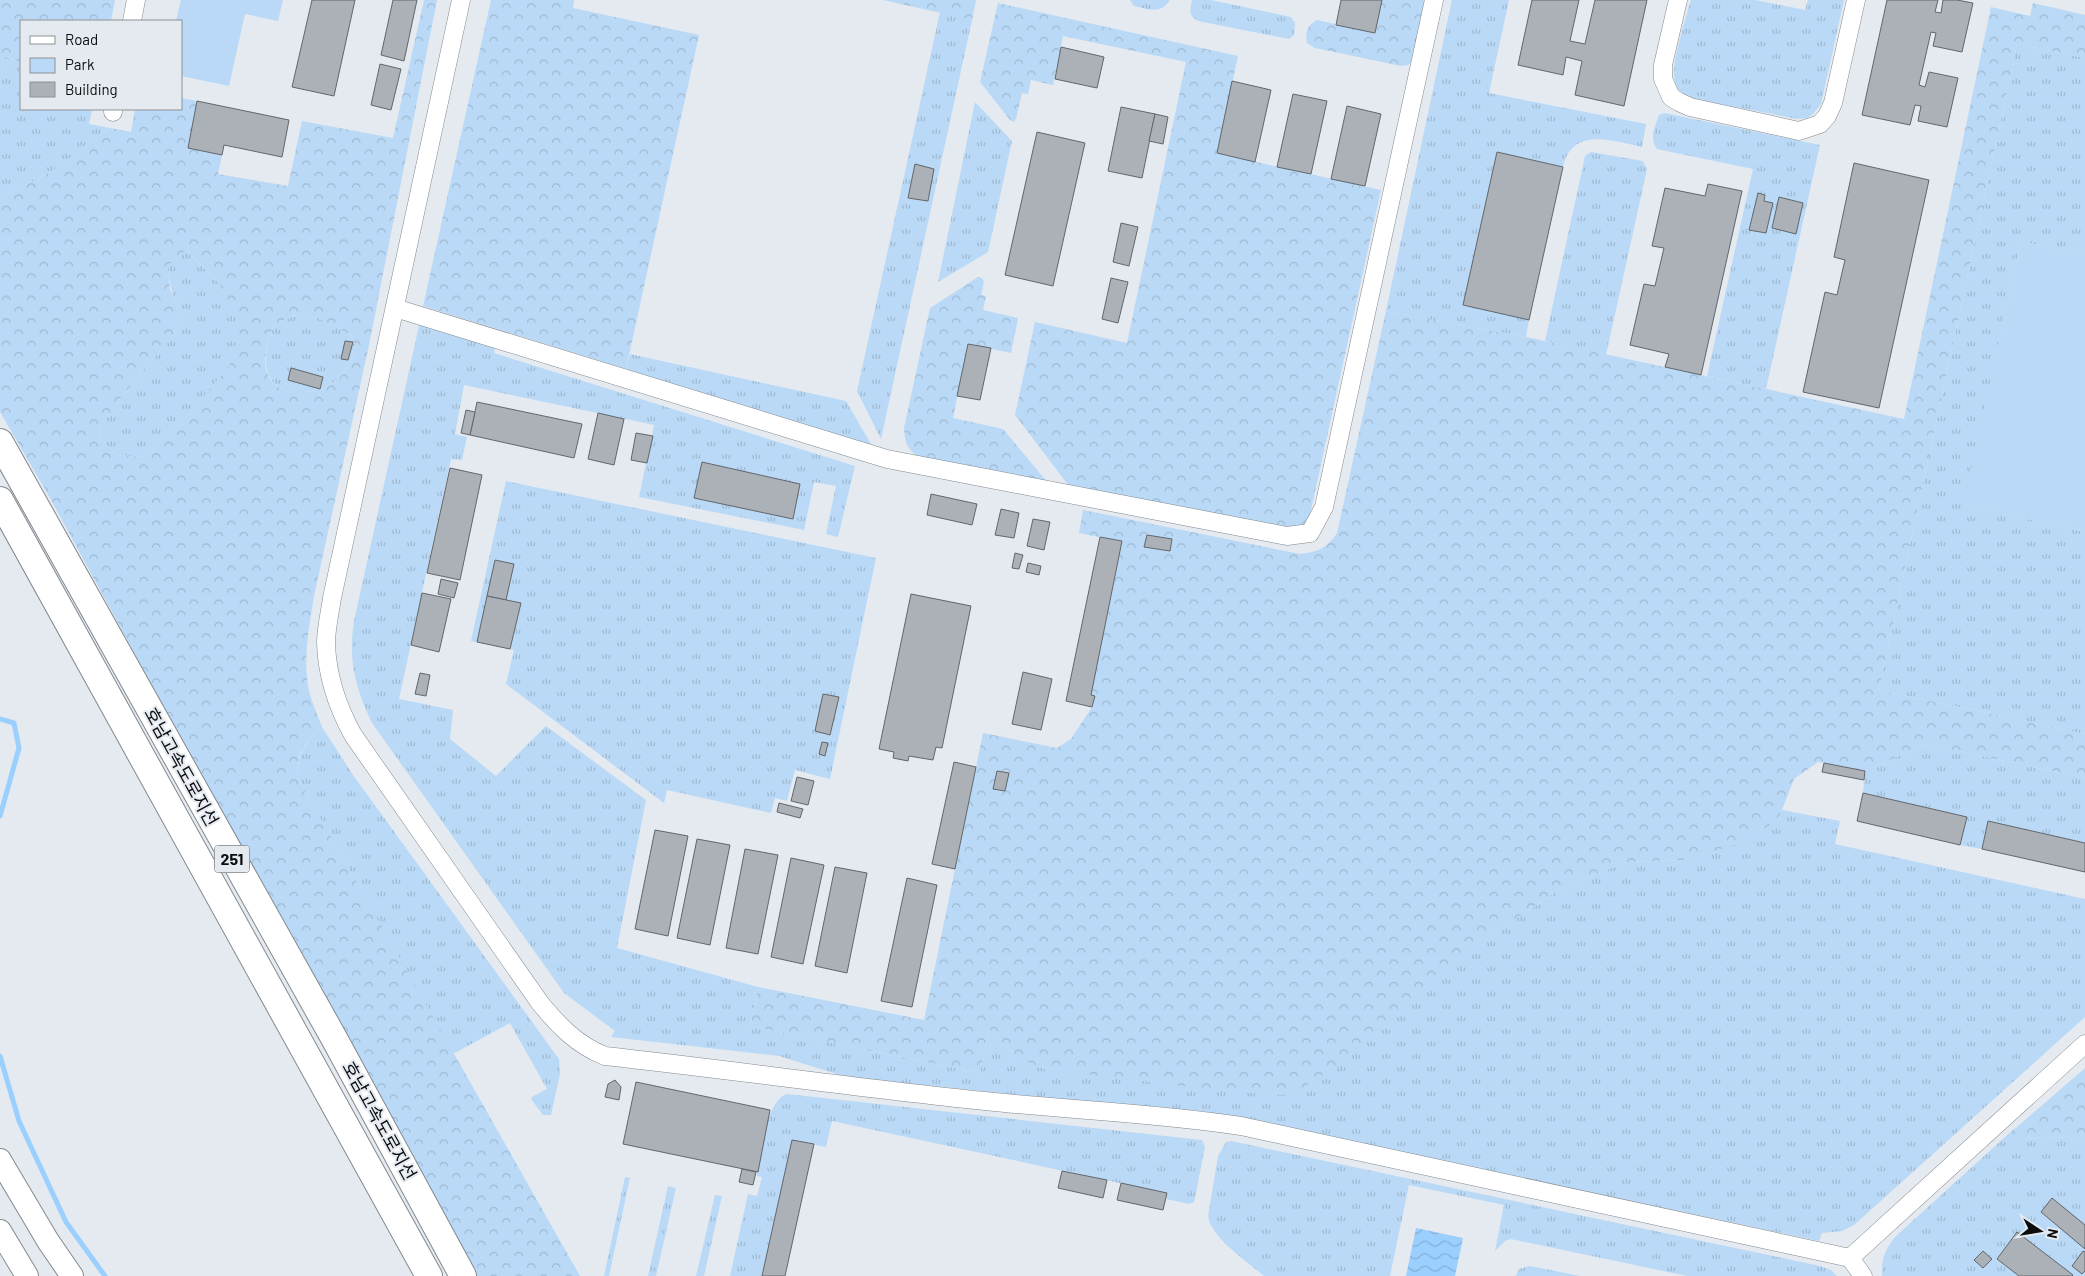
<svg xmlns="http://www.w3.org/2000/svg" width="2085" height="1276" viewBox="0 0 2085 1276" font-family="Barlow,'Noto Sans KR',sans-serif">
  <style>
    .grass { fill: url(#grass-tufts) }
    .forest { fill: url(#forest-crowns); fill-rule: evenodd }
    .park { fill: #b9d9f6 }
    .water { fill: url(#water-waves) }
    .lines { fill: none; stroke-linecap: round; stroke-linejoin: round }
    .stream { stroke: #9acffe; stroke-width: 5 }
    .building { fill: #abb1b7; stroke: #61666b }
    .minor-casing { stroke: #83898e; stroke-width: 19 }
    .major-casing { stroke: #83898e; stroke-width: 24 }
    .highway-casing { stroke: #83898e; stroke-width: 28 }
    .minor { stroke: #fff; stroke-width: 18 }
    .major { stroke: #fff; stroke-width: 22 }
    .highway { stroke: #fff; stroke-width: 26 }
    .labels { text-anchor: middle; stroke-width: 4; stroke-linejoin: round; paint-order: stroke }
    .shield { fill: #e4eaf0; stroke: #4b4f52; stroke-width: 1 }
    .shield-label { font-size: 16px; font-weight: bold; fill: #0a0c0e }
    .street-label { font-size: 18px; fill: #0a0c0e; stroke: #e4eaf0 }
  </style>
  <defs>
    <pattern id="grass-tufts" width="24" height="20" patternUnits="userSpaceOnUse" patternTransform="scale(1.25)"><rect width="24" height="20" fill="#b9d9f6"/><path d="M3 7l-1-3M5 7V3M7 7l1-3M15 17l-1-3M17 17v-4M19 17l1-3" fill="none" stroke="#9eb9d2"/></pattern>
    <pattern id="forest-crowns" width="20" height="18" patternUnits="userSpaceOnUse" patternTransform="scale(1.25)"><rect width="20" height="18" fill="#b9d9f6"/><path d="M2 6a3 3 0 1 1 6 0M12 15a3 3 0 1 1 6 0" fill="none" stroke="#9eb9d2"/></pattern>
    <pattern id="water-waves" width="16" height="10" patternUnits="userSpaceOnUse" patternTransform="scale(1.25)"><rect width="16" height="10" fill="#9acffe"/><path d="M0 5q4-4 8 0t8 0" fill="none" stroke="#83b1d8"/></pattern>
  </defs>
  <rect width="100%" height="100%" fill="#e4eaf0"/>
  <!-- grass -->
  <g class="grass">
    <path d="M1130 0H1170C1160 15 1149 9 1134 6Z"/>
    <path d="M1192 0H1211L1291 17 1295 23 1294 35 1289 39 1198 21C1188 15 1190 10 1192 0Z"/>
    <path d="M1452 0H1509L1489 93 1646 124 1642 147C1613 141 1572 126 1563 167L1497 152 1529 320 1526 337 1386 311Z"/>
    <path d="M1691 0H1755L1805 10 1808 0H1844L1821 104 1813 114 1807 118 1798 119 1694 99C1688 96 1681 94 1677 88 1667 72 1686 19 1691 0Z"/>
    <path d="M940 12 972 20 881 439 857 391Z"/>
    <path d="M2017 44 2085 58V255L2021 241 1964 505 2085 532V734L1879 690Z"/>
    <path d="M4 56 21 63V109H92L89 124 110 128 55 169 0 200V72Z"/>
    <path d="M975 102 1012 141 988 252 938 282Z"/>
    <path d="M1664 113 1820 145 1766 389 1707 376 1753 169 1657 149C1649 138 1655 128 1659 115Z"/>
    <path d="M1591 152 1643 161 1647 169 1606 355 1545 341 1585 156Z"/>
    <path d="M186 250 219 283 241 322 229 367 184 419 144 457 116 455 101 439 100 425 140 374 174 335 179 308 172 293 167 264Z"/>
    <path d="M298 314 319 318 349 334 355 344C354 350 353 357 350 363 338 383 323 392 300 392 259 392 261 352 275 324Z"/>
    <path d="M420 321 496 344 494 353 855 466 838 537 826 534 836 486 814 482 804 530 639 497 654 425 464 385 455 434 467 437 462 460 451 459 399 699 453 710 450 739 496 776 546 726 646 800 617 948 758 987 750 1026 980 1073 989 1029 1016 1057 1491 935 1565 886 1627 862 1685 860 1778 820 1782 810 1840 821 1835 844 2085 899V1017L1854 1225 1842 1231 1822 1233 1819 1241 1243 1118 1200 1111 1089 1102 846 1077 779 1056 611 1037 615 1031 564 993 372 723C355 687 348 661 354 621Z"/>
    <path d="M630 354 846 401 872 446 865 448 626 369Z"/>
    <path d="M506 481 876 558 830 779 795 770 787 801 775 798 771 813 667 790 664 803 506 684 514 650 471 641Z"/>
    <path d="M322 727 353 775 559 1059 560 1074 551 1115H543L531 1099 532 1097 547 1089 510 1023 453 1054 297 777C298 753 304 743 322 727Z"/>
    <path d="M1926 744 2085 778V843L1988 821 1982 849 1960 845 1967 817 1863 793 1865 771Z"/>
    <path d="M787 1094 1202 1140 1205 1147 1194 1202 1189 1204 1166 1199V1193L832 1121 826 1147 792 1140 762 1276H730L748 1194 757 1196 762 1177 757 1176C761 1155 765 1101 787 1094Z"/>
    <path d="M2016 1127 2015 1130 2023 1139 2070 1137 2085 1140V1276H1882C1881 1261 1885 1249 1895 1237Z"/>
    <path d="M1231 1141 1820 1266 1831 1270 1837 1276H1687L1511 1239 1505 1241 1495 1251 1504 1205 1409 1185 1390 1276H1264C1247 1261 1211 1238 1208 1216L1218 1156 1226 1142Z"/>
    <path d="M625 1177 630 1178 609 1276H604Z"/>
    <path d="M668 1186 676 1188 656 1276H648Z"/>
    <path d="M715 1195 722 1196 704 1276H696Z"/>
    <path d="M1529 1266 1535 1267 1580 1276H1516L1519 1269Z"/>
  </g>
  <!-- forest -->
  <g class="forest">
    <path d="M0 0H115L111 21H21V63L5 56 0 72Z"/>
    <path d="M424 0H437L368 350 314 596C309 628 301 665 311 698 314 708 319 718 322 727 303 744 298 751 297 777L580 1276H473L50 498 0 412V200L55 169 110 128 131 132 135 109H181V98L197 101 188 148 222 155 218 174 288 186 302 121 393 138ZM186 250 219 283 240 322 229 366 184 419 144 457 116 455 101 439 100 425 140 374 174 335 179 308 170 290 168 265ZM297 314 319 318 349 334 355 344C354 350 353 357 350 363 339 383 323 392 300 392 258 392 260 353 275 324Z"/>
    <path d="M491 0H574L573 8 699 35 626 369 423 306Z"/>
    <path d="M883 0H976L972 20Z"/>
    <path d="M1382 0H1429L1418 56 1408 65 1401 66 1315 48 1307 43C1305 32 1307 25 1317 20L1375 33Z"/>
    <path d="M998 3 1238 56 1217 153 1381 190 1309 519 1303 526 1287 528 1072 490 1015 415 1035 322 1127 343 1186 62 1063 36 1053 85 1031 80 1028 94 1022 93 1016 119 1014 122 1010 120 980 82Z"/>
    <path d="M2033 3 2085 15V58L2017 44 1879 690 2085 734V778L1926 744 1865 771 1818 762 1794 779 1778 820 1741 843 1685 860 1627 862 1565 886 1491 935 1333 1068 1291 1095 1232 1092 1044 1069 1016 1057 989 1029 980 1073 750 1026 758 987 924 1020 983 733 1057 748 1071 739 1092 707 1094 696 1091 695 1122 542 1079 533 1083 510 1300 554C1318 552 1327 548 1337 533L1386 311 1526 337 1904 419 1991 7 2030 16Z"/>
    <path d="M978 277 982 278 984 282 981 295 986 296 983 310 1018 318 1011 353 968 344 953 418 1003 429 1048 483 917 456C906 448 905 441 904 428L930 308Z"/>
    <path d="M2085 1068V1140L2070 1137 2023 1139 2018 1137 2015 1130 2017 1127Z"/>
  </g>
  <!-- park -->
  <g class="park">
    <path d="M181 0H283L278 21 245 14 229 86 181 76V21H176Z"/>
    <path d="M2021 241 2085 255V532L1963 505Z"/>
  </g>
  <!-- water -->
  <path class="water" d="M1416 1228 1463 1238 1455 1276H1406Z"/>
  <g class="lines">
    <!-- stream -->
    <g class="stream">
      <path d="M0 719 14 723 19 748 0 816"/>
      <path d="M0 1056 19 1121 66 1222 105 1276"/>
    </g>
  </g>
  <!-- building -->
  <g class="building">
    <path d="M312 0H355L334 96 292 87Z"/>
    <path d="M393 0H417L404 61 381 55Z"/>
    <path d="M1341 0H1382L1375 33 1336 25Z"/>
    <path d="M1532 0H1579L1570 41 1585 44 1595 0H1647L1624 106 1575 95 1582 61 1566 57 1563 75 1518 65Z"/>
    <path d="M1887 0H1938L1935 12 1941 13 1943 0H1957L1973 3 1962 52 1933 46 1936 33 1931 32 1919 85 1925 87 1929 72 1958 78 1947 127 1918 121 1921 106 1915 105 1910 125 1862 115Z"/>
    <path d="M1061 47 1104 57 1097 88 1055 79Z"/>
    <path d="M380 64 401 69 391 110 371 105Z"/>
    <path d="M1232 81 1271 90 1255 162 1217 153Z"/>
    <path d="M1293 94 1327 101 1311 174 1277 167Z"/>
    <path d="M197 101 289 120 282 157 224 145 222 155 188 148Z"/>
    <path d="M1347 106 1381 114 1365 186 1331 179Z"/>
    <path d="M1121 107 1155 114 1142 178 1108 171Z"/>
    <path d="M1155 114 1168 117 1163 144 1149 141Z"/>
    <path d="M1037 132 1085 143 1053 286 1005 275Z"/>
    <path d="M1497 152 1563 167 1529 320 1463 305Z"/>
    <path d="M1854 163 1929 180 1879 408 1803 392 1825 292 1837 295 1841 277 1845 260 1834 257Z"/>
    <path d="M915 164 934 169 928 201 908 198Z"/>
    <path d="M1708 184 1742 191 1701 375 1665 367 1669 354 1630 345 1644 284 1655 286 1664 248 1652 246 1665 188 1705 196Z"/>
    <path d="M1758 193 1765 195 1764 201 1773 203 1766 233 1749 230Z"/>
    <path d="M1779 197 1803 203 1796 234 1772 228Z"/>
    <path d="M1121 223 1138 227 1129 266 1113 262Z"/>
    <path d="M1111 278 1128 282 1118 323 1102 319Z"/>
    <path d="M345 341 353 342 348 360 341 359Z"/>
    <path d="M968 344 991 348 980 400 957 396Z"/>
    <path d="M291 368 323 377 320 389 288 380Z"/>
    <path d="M477 402 582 424 574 458 470 435Z"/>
    <path d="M466 410 475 412 470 435 461 433Z"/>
    <path d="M598 413 624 419 614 465 588 459Z"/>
    <path d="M636 433 653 436 647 463 631 460Z"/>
    <path d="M702 462 800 484 793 519 694 498Z"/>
    <path d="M450 468 482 475 460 580 427 573Z"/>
    <path d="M931 494 977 504 972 525 927 515Z"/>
    <path d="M1001 509 1019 513 1014 538 995 535Z"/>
    <path d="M1033 519 1050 522 1044 550 1027 546Z"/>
    <path d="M1147 535 1172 539 1170 551 1144 547Z"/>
    <path d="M1100 537 1122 541 1091 695 1095 696 1092 707 1066 701Z"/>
    <path d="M1015 553 1023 555 1019 569 1012 568Z"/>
    <path d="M495 560 514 564 506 600 487 596Z"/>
    <path d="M1028 563 1041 566 1039 575 1026 572Z"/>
    <path d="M441 579 458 583 454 598 438 594Z"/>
    <path d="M422 593 451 599 439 652 411 645Z"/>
    <path d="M911 594 971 606 942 748 936 747 933 760 909 756 908 761 893 758 894 752 879 749Z"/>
    <path d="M487 596 521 603 510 649 477 642Z"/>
    <path d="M1023 672 1052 679 1041 730 1012 724Z"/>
    <path d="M420 673 430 675 426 696 415 694Z"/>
    <path d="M823 694 839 697 830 735 815 731Z"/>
    <path d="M822 742 828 743 825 756 819 754Z"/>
    <path d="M954 762 976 767 955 869 932 864Z"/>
    <path d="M1824 763 1865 771 1864 780 1822 772Z"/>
    <path d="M997 771 1009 773 1005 791 993 789Z"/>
    <path d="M797 777 814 781 808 805 791 801Z"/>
    <path d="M1863 793 1967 817 1960 845 1857 821Z"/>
    <path d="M779 803 803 809 800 818 777 812Z"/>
    <path d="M1988 821 2085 843V872L1982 849Z"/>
    <path d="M655 830 688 836 668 936 635 929Z"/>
    <path d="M697 839 730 845 710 945 677 938Z"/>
    <path d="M745 849 778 855 758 954 726 948Z"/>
    <path d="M791 858 824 865 803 964 771 957Z"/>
    <path d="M835 867 867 873 847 973 815 966Z"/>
    <path d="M907 878 937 885 912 1007 881 1001Z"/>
    <path d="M615 1080 621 1087 619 1100 605 1097 608 1084Z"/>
    <path d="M636 1082 770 1110 758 1172 623 1144Z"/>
    <path d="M792 1140 814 1144 785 1276H762Z"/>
    <path d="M742 1169 756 1172 753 1185 739 1182Z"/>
    <path d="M1062 1171 1107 1180 1103 1198 1058 1188Z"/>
    <path d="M1121 1183 1167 1193 1163 1210 1117 1200Z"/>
    <path d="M2052 1198 2085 1225V1249L2041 1212Z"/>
    <path d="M2017 1232 2073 1275 2072 1276H2019L1997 1259Z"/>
    <path d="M1983 1251 1992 1259 1983 1268 1974 1260Z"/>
    <path d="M2083 1251 2085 1252V1271L2082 1274 2072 1266Z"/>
  </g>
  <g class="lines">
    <defs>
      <g id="minor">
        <path d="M461 0 332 598C330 612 326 629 326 643 327 676 337 706 353 735L540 1003C559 1026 577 1045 605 1056 732 1070 858 1088 985 1101 1070 1110 1156 1113 1241 1126L1850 1258 1863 1276"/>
        <path d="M1678 0 1663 65V79L1671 97 1679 102 1690 107 1799 131 1820 124 1827 116 1833 103 1856 0"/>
        <path d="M132 21 136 0"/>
        <path d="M113 112V109"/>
        <path d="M395 308 887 459 1287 536 1310 533 1324 507 1434 0"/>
        <path d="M1850 1258 2085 1044"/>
      </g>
      <g id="major">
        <path d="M0 1160 48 1241 72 1276"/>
        <path d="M0 1231 27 1276"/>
      </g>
      <g id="highway">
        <path d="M0 442 335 1040 463 1276"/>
        <path d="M0 500C142 760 288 1017 429 1276"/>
      </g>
    </defs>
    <!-- minor casing -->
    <use href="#minor" class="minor-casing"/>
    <!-- major casing -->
    <use href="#major" class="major-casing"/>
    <!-- highway casing -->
    <use href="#highway" class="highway-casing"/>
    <!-- minor -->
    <use href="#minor" class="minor"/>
    <!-- major -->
    <use href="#major" class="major"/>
    <!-- highway -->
    <use href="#highway" class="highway"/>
  </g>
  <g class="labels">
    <!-- shield labels -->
    <rect class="shield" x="214.5" y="845.5" width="35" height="27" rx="4"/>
    <g class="shield-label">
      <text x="232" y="865">251</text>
    </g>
    <!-- street labels -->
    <g class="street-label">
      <text transform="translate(181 767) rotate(61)" y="6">호남고속도로지선</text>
      <text transform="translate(379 1121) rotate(61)" y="6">호남고속도로지선</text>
    </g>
  </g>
  <!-- legend -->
  <rect x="20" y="20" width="162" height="90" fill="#e4eaf0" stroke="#8d9196"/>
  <rect x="30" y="36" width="25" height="8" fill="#ffffff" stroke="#8d9196"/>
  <text x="65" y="45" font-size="15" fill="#0a0c0e">Road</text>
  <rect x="30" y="58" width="25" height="15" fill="#b9d9f6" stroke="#8d9196"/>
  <text x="65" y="70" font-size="15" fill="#0a0c0e">Park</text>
  <rect x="30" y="82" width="25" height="15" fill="#abb1b7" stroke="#8d9196"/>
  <text x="65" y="95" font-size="15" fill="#0a0c0e">Building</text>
  <!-- north arrow -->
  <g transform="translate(2040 1231) rotate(102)" stroke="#e4eaf0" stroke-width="4" paint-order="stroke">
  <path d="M0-4L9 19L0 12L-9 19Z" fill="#0a0c0e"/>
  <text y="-8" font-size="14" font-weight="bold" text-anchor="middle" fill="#0a0c0e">N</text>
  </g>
</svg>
